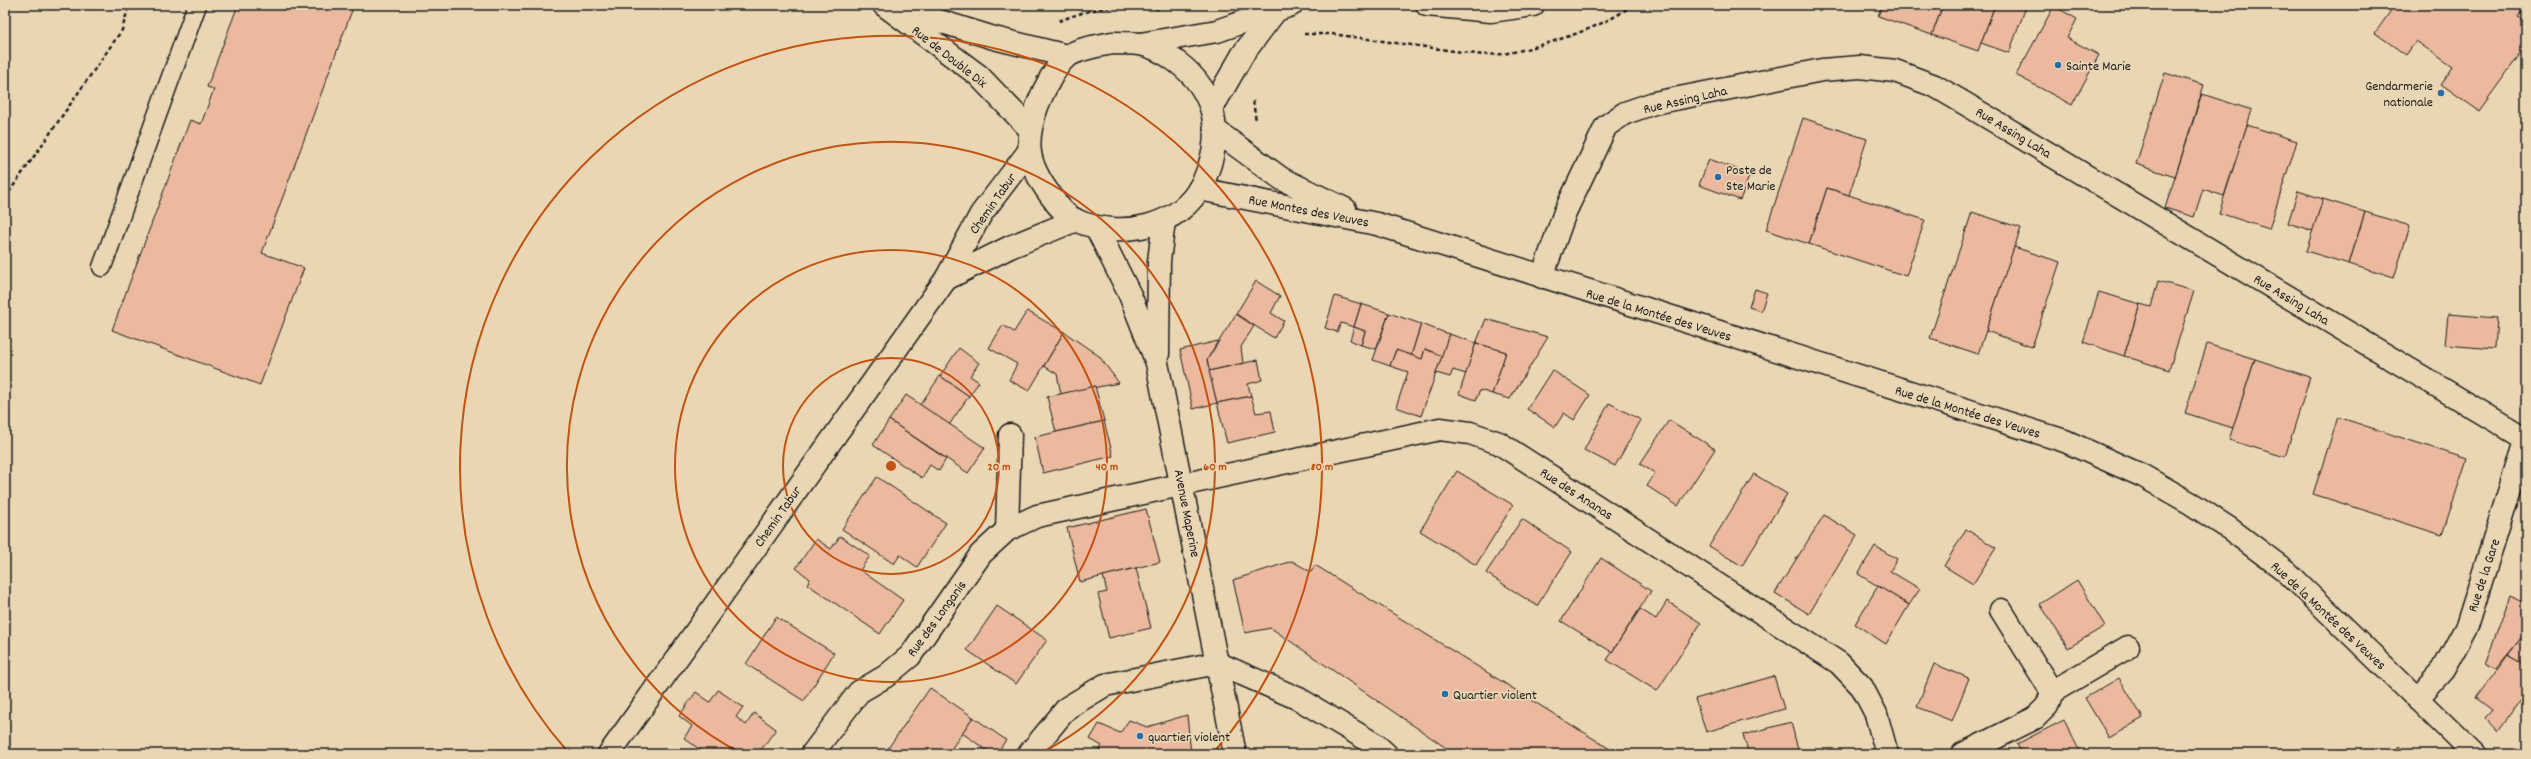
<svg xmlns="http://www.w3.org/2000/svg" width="2531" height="759" viewBox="0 0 2531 759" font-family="Dekko,sans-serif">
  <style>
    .building { fill: #ebb99d; stroke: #1c1c1c }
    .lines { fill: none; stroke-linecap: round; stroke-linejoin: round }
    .lane-casing { stroke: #1c1c1c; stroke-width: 21 }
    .street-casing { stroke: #1c1c1c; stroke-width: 25 }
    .secondary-casing { stroke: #1c1c1c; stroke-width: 25 }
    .path { stroke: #1c1c1c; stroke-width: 2.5; stroke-dasharray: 4 3; stroke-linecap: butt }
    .lane { stroke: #e9d7b4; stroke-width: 18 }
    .street { stroke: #e9d7b4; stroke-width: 22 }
    .secondary { stroke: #e9d7b4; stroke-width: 22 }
    .ring { fill: none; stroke: #c9500e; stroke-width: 2 }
    .poi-dot { fill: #1f6fb2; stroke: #e9d7b4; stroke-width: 1.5 }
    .labels { text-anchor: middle; stroke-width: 3.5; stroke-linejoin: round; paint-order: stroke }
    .street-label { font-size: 14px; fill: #1c1c1c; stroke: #e9d7b4 }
    .poi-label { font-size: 14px; fill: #1c1c1c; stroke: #e9d7b4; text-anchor: start }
    .centre { fill: #c9500e; stroke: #e9d7b4; stroke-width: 2 }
    .ring-label { font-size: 12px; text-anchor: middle; font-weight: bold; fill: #c9500e; stroke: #e9d7b4; stroke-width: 3.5; stroke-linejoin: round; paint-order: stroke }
  </style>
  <rect width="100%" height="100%" fill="#e9d7b4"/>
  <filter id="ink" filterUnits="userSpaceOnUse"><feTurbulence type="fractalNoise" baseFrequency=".025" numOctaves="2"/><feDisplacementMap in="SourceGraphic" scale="8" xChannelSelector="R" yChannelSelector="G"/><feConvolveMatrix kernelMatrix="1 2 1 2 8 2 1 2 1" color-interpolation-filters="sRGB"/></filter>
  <g filter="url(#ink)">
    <!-- building -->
    <g class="building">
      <path d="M238 5H354L262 253 304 268 260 385 112 330 190 120 201 124 214 89 207 87Z"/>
      <path d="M1882 5H1943L1932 35 1878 16Z"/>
      <path d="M1943 5H1995L1978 51 1932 35Z"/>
      <path d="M1995 5 2026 7 2009 53 1981 43Z"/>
      <path d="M2395 5H2514L2522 11 2518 17 2526 23V46L2479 111 2441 84 2453 67 2416 41 2406 55 2375 33Z"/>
      <path d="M2054 6 2077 19 2067 38 2099 55 2072 105 2016 75Z"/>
      <path d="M2165 73 2204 85 2175 177 2136 164Z"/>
      <path d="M2202 94 2252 110 2224 196 2203 189 2194 217 2165 208Z"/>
      <path d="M1803 118 1867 139 1849 195 1827 188 1809 244 1766 230Z"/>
      <path d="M2247 125 2297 141 2269 229 2219 213Z"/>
      <path d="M1709 159 1750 174 1740 200 1699 185Z"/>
      <path d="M1827 188 1925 220 1906 276 1809 244Z"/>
      <path d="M2298 191 2323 199 2313 231 2288 223Z"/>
      <path d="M2323 199 2365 212 2349 264 2306 251Z"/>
      <path d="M1972 212 2021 228 1978 354 1930 338Z"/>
      <path d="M2365 212 2410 226 2394 278 2349 264Z"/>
      <path d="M2014 247 2060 262 2032 347 1986 331Z"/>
      <path d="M1256 281 1280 296 1271 313 1284 321 1274 338 1236 314Z"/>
      <path d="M2158 281 2194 291 2169 370 2124 356 2140 304 2151 307Z"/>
      <path d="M1755 289 1767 293 1761 311 1749 307Z"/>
      <path d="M2099 292 2140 304 2124 356 2083 342Z"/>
      <path d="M1335 296 1361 304 1354 327 1341 323 1337 332 1325 328Z"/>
      <path d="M1361 304 1389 313 1376 349 1361 345 1365 331 1354 327Z"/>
      <path d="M1027 311 1064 332 1029 391 1009 380 1017 364 989 348 1003 325 1014 332Z"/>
      <path d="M1389 313 1421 324 1411 356 1396 350 1390 366 1373 360Z"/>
      <path d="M1236 314 1254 326 1241 347 1243 363 1209 371 1207 360Z"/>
      <path d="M2448 314 2497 318 2495 349 2445 345Z"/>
      <path d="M1486 319 1548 337 1510 399 1492 394 1506 352 1476 343Z"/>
      <path d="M1421 324 1449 334 1442 356 1425 349 1422 359 1411 356Z"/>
      <path d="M1354 327 1365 331 1361 345 1350 340Z"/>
      <path d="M1064 332 1099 356 1119 383 1061 394 1057 374 1044 366Z"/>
      <path d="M1449 334 1476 343 1466 374 1453 370 1450 377 1436 373Z"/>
      <path d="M1218 341 1207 360 1217 403 1193 409 1180 350Z"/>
      <path d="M1476 343 1506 352 1492 394 1480 390 1476 400 1459 394Z"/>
      <path d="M2207 344 2255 359 2233 428 2185 413Z"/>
      <path d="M959 348 979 363 970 376 979 382 969 396 940 376Z"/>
      <path d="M1425 349 1442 356 1421 416 1396 407 1408 372 1390 366 1396 350 1422 359Z"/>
      <path d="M2255 359 2310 377 2285 457 2229 440Z"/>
      <path d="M1258 360 1262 380 1248 384 1251 396 1217 403 1209 371Z"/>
      <path d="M1552 370 1590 395 1574 420 1564 413 1555 427 1527 409Z"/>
      <path d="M940 376 969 396 949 425 920 405Z"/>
      <path d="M1095 386 1104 421 1056 432 1047 397Z"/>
      <path d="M906 395 985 448 968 473 889 420Z"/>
      <path d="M1251 396 1256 413 1271 411 1275 432 1227 443 1217 403Z"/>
      <path d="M1609 403 1641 420 1615 466 1584 450Z"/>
      <path d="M2338 417 2467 459 2442 535 2313 494Z"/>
      <path d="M889 420 946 459 939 471 930 465 922 478 873 445Z"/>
      <path d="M1669 420 1715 449 1678 506 1647 486 1655 473 1640 464Z"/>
      <path d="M1104 421 1113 456 1043 473 1035 437Z"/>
      <path d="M1457 471 1513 505 1476 565 1420 531Z"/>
      <path d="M1754 474 1787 494 1742 566 1709 546Z"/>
      <path d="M877 477 946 523 917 567 900 555 894 564 842 529Z"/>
      <path d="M1146 509 1160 562 1080 582 1067 528Z"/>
      <path d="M1824 515 1857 535 1809 614 1775 593Z"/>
      <path d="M1522 519 1572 552 1537 606 1486 573Z"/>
      <path d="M1966 529 1996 548 1973 584 1944 566Z"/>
      <path d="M840 536 870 556 860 570 903 600 880 634 807 584 810 579 796 568 816 539 831 549Z"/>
      <path d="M1875 546 1897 559 1890 571 1920 589 1909 605 1858 574Z"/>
      <path d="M1601 558 1651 591 1612 652 1561 621Z"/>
      <path d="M1292 561 1311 572 1315 565 1618 754H1455L1271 628 1245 633 1233 580Z"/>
      <path d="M1136 568 1151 628 1109 638 1098 594 1107 592 1103 576Z"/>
      <path d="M2077 580 2105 626 2068 648 2040 604Z"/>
      <path d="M1878 586 1909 605 1886 644 1855 624Z"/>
      <path d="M2510 596 2526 604V632L2495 670 2485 665Z"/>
      <path d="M1667 601 1701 623 1657 691 1607 660 1640 609 1656 619Z"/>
      <path d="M997 606 1047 640 1016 684 967 650Z"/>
      <path d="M776 617 834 653 804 701 746 664Z"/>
      <path d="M2526 632V665L2508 655Z"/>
      <path d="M2508 655 2526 665V693L2498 732 2485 718 2492 710 2476 698Z"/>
      <path d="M1934 664 1969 678 1952 721 1917 707Z"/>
      <path d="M1774 676 1784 709 1706 732 1695 699Z"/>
      <path d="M2119 678 2143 718 2109 738 2085 698Z"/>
      <path d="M930 688 973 717 948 754H884Z"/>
      <path d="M718 690 743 707 736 717 746 725 754 713 776 729 758 754H706L684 738 692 726 679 716 696 692 710 702Z"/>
      <path d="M1187 715 1191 754H1096L1102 746 1090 739 1099 724 1120 733 1129 720 1147 727Z"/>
      <path d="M973 717 1006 740 996 754H992L962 733Z"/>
      <path d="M2064 720 2081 754H2022L2017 744Z"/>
      <path d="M1791 722 1799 754H1749L1743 735Z"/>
      <path d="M2399 746 2407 754H2392Z"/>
    </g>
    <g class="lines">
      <defs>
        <path id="lane" d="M102 267 197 5"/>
        <g id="street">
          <path d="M1427 5 1491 11 1533 5"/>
          <path d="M1140 44 1217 31 1291 5"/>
          <path d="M1212 108 1243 54 1277 9"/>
          <path d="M1096 227 1130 295 1157 363 1235 754"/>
          <path d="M1542 277 1565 212 1606 126 1625 113 1654 103 1822 70 1860 67 1895 71 1935 86 1964 103 2526 439"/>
          <path d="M1158 354 1159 261 1164 221"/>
          <path d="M1007 530 1010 435"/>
          <path d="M2052 692 2128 647"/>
          <path d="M2417 699 2443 670 2467 626 2526 438"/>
          <path d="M812 754 859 692 886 676 910 656 981 554 1007 530 1037 516 1440 429 1470 433 1499 443 1839 663 1862 687 1876 714 1887 754"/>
          <path d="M1029 754 1067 708 1105 685 1217 663 1299 699 1376 745 1386 754"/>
          <path d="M1963 754 2035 718 2047 706 2052 692 2001 610"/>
        </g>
        <g id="secondary">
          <path d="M884 5 978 75 1029 128"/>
          <path d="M897 8 994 38 1067 56"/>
          <path d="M1112 43C1121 43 1130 43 1139 44 1152 46 1166 54 1177 62 1218 93 1224 137 1203 182 1181 228 1121 239 1077 221 1067 216 1057 205 1051 196 1026 163 1024 142 1038 104 1043 92 1057 62 1068 56 1080 48 1098 46 1112 43Z"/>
          <path d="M1215 130 1282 179 1345 209"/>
          <path d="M1199 189 1377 224 2065 441 2143 476 2192 504 2230 529 2286 571 2474 754"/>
          <path d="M946 279 1010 247 1076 220"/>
          <path d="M609 754 946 279 981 214 1029 151"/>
        </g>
      </defs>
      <!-- lane casing -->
      <use href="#lane" class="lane-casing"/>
      <!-- street casing -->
      <use href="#street" class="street-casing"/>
      <!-- secondary casing -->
      <use href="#secondary" class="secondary-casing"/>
      <!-- path -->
      <g class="path">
        <path d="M1059 21C1092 8 1124 1 1159 9"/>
        <path d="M1304 34H1332L1483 55C1491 54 1500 55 1508 53 1537 48 1612 25 1631 5"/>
        <path d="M1253 101 1256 121"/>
        <path d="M5 198 122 30 129 5"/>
      </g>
      <!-- lane -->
      <use href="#lane" class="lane"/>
      <!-- street -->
      <use href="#street" class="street"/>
      <!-- secondary -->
      <use href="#secondary" class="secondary"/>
    </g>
  </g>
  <!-- distance rings -->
  <g class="ring">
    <circle cx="891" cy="466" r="108"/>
    <circle cx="891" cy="466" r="216"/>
    <path d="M741 753A324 324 0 1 1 1041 753"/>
    <path d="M568 752A431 431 0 1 1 1214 752"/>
  </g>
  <!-- markers -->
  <g class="poi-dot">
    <circle cx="2058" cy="65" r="4"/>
    <circle cx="2441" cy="93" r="4"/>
    <circle cx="1718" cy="177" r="4"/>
    <circle cx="1445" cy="694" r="4"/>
    <circle cx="1140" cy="736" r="4"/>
  </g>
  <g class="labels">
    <!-- street labels -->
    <g class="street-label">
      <text transform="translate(950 56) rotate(38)" y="5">Rue de Double Dix</text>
      <text transform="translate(1685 99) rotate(-13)" y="5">Rue Assing Laha</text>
      <text transform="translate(2014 132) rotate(31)" y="5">Rue Assing Laha</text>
      <text transform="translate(992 203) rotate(-55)" y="5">Chemin Tabur</text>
      <text transform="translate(1309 210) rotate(11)" y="5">Rue Montes des Veuves</text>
      <text transform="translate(2292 299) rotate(31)" y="5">Rue Assing Laha</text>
      <text transform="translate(1659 314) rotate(17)" y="5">Rue de la Montée des Veuves</text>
      <text transform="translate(1968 411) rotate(17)" y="5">Rue de la Montée des Veuves</text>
      <text transform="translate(1577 493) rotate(33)" y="5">Rue des Ananas</text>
      <text transform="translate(1188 513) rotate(79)" y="5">Avenue Maperine</text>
      <text transform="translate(777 516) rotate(-55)" y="5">Chemin Tabur</text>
      <text transform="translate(2483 575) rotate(-72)" y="5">Rue de la Gare</text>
      <text transform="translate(2329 615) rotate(43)" y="5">Rue de la Montée des Veuves</text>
      <text transform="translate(936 618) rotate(-54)" y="5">Rue des Longanis</text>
    </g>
    <!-- poi labels -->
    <g class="poi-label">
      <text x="2066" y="70">Sainte Marie</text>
      <text x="2433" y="90" text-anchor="end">Gendarmerie<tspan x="2433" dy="16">nationale</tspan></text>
      <text x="1726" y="174">Poste de<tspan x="1726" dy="16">Ste Marie</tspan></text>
      <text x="1453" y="699">Quartier violent</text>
      <text x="1148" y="741">quartier violent</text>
    </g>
  </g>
  <circle cx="891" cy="466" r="6" class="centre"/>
  <g class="ring-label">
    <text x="999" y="470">20 m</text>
    <text x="1107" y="470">40 m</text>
    <text x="1215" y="470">60 m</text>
    <text x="1322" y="470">80 m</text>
  </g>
  <!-- margin -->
  <rect width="2531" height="759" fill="none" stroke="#e9d7b4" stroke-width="20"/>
  <rect x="10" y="10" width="2511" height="739" fill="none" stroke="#1c1c1c" stroke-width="1.5" filter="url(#ink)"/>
</svg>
